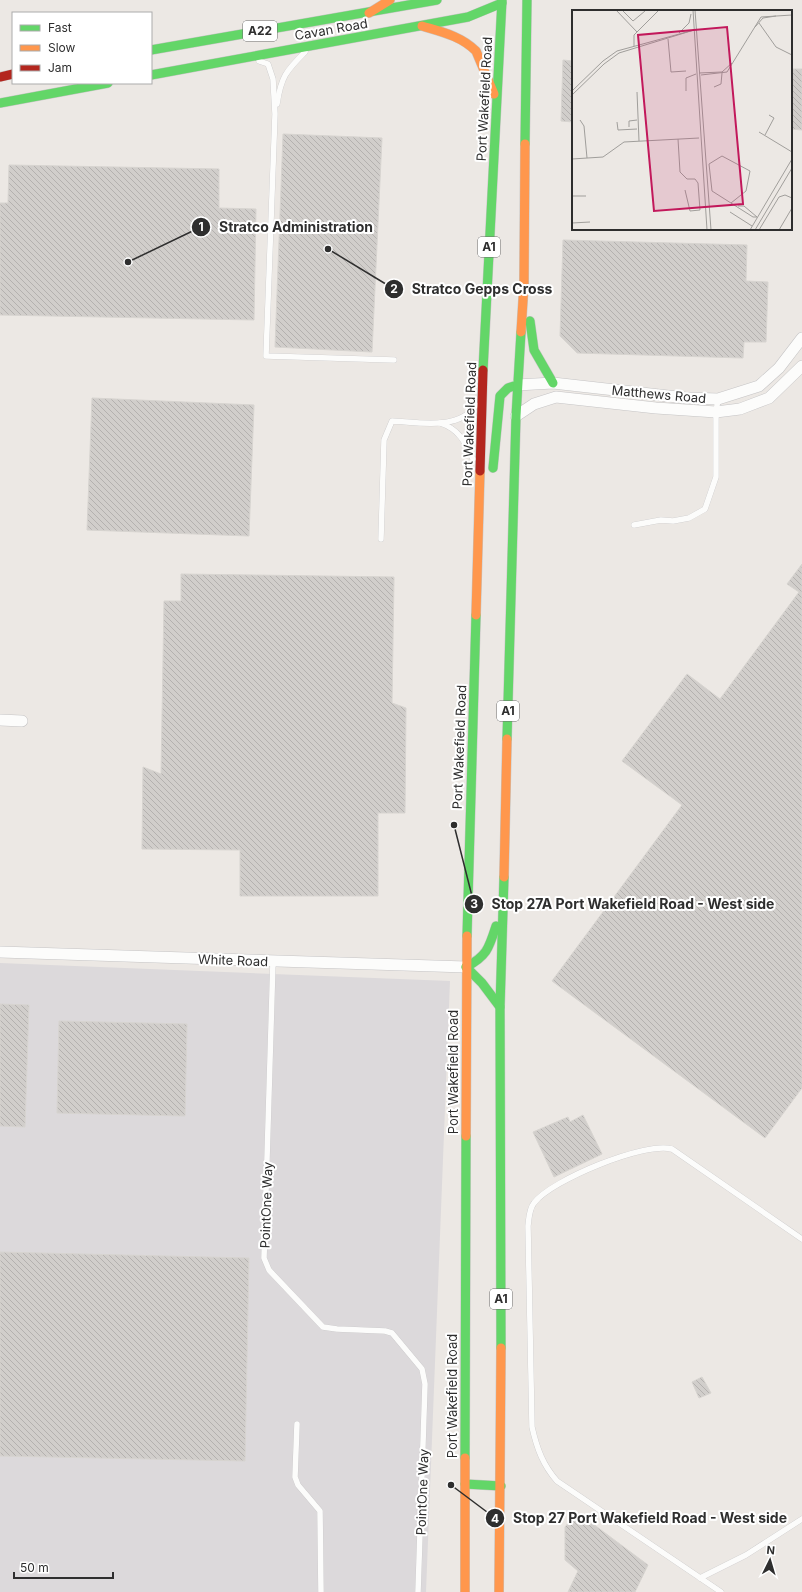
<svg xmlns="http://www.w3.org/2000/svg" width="802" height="1592" viewBox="0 0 802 1592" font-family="Inter,sans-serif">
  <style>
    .industrial { fill: #dcd9db }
    .building { fill: url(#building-back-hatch); stroke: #d7d4d0 }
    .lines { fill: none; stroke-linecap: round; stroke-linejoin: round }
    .lane-casing { stroke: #c5c4c5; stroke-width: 6 }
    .street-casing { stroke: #c5c4c5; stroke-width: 12 }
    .fast-casing { stroke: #c6c5c4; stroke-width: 10 }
    .slow-casing { stroke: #c6c5c4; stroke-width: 10 }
    .jam-casing { stroke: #c6c5c4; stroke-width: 10 }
    .lane { stroke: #fcfcfb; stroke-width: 5.5 }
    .street { stroke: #fcfcfb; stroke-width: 11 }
    .fast { stroke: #63d668; stroke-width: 9 }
    .slow { stroke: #ff974d; stroke-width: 9 }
    .jam { stroke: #b3261e; stroke-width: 9 }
    .labels { text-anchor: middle; stroke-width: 4; stroke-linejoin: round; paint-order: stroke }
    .shield { fill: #fff; stroke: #6d6d6d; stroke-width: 1 }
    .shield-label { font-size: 12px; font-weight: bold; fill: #2e2e2e }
    .street-label { font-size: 13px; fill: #2e2e2e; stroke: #fff }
    .inset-road { fill: none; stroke: #a09e9b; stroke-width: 1 }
    .view { fill: #c2185b; fill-opacity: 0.15; stroke: #c2185b; stroke-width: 2 }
    .inset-edge { fill: none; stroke: #2e2e2e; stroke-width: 2 }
    .leader { fill: none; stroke: #2e2e2e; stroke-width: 1.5 }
    .callout-dot { fill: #2e2e2e; stroke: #fff; stroke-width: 1.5 }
    .mark-label { font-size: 12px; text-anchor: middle; font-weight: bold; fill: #fff }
    .callout-label { font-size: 14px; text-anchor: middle; font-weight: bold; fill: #2e2e2e; stroke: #fff; stroke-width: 4; stroke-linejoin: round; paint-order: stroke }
  </style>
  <defs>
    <pattern id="building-back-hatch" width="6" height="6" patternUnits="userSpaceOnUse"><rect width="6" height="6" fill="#d1cecb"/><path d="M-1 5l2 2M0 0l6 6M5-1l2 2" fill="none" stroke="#b4b1af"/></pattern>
  </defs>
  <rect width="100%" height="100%" fill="#ece8e4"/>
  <!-- industrial -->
  <path class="industrial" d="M0 963 450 981 426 1592H0Z"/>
  <!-- building -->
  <g class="building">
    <path d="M563 60 573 61V122L561 121Z"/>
    <path d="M791 69H802V130L791 129Z"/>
    <path d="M283 134 382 138 372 352 275 347Z"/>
    <path d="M9 165 219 169V208L256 209 254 320 0 315V203H8Z"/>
    <path d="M563 240 747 245 746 281 768 282 766 342H744L743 358 577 353 560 336Z"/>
    <path d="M92 398 254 405 249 536 87 530Z"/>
    <path d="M802 564V1088L765 1138 552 981 682 805 622 761 687 674 720 699 799 592 787 584Z"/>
    <path d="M181 574 394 577 392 703 406 708 405 813H378V896H240V850L142 849 143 767 161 774 164 601H181Z"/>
    <path d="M0 1004 29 1005 25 1127 0 1126Z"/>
    <path d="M59 1021 187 1024 185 1116 57 1113Z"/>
    <path d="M583 1115 602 1154 554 1177 533 1132 568 1117 570 1122Z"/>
    <path d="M0 1252 249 1258 245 1461 0 1456Z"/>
    <path d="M702 1377 711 1393 699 1398 692 1382Z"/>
    <path d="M577 1512 648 1565 635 1592H568L578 1571 565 1560V1527Z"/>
  </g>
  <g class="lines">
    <defs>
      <g id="lane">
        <path d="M259 61 268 64 273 79 275 114 266 356 394 360"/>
        <path d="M277 104C281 77 286 71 305 52"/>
        <path d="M440 423C459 429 465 442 473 459"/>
        <path d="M634 525 661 520 673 521 689 518 705 509 716 477V412L718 399"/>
        <path d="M381 539 384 440 392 421C418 422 459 431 476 405"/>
        <path d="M273 961 264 1258 269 1270 323 1327 337 1329 385 1331 392 1333 422 1369 425 1384 418 1592"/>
        <path d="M297 1424 295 1477 298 1485 320 1511 321 1592"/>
        <path d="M700 1578 746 1555 802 1519"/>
        <path d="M721 1592 557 1481C543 1465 537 1449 532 1427L528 1226C529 1218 529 1209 534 1203 551 1180 646 1141 672 1149L802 1239"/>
      </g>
      <g id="street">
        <path d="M517 385 553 383 686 398 718 399 759 386 779 368 802 338"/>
        <path d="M516 416 534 404 556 397 656 408 716 412 740 409 769 398 802 366"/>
        <path d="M0 720 22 721"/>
        <path d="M0 952 466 967"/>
      </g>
      <g id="fast">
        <path d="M151 50 437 0"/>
        <path d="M151 75 468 17 502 3"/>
        <path d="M0 103 108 83"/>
        <path d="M525 144 527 0"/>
        <path d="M530 321 534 350 553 383"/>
        <path d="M483 370 502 0"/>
        <path d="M493 468 500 396 508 388 517 385"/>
        <path d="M507 739 516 416 521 332"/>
        <path d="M467 936 476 615"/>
        <path d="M466 967C487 956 489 948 496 926"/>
        <path d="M466 967 482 983 500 1007"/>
        <path d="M501 1348 500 1007 504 877"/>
        <path d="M465 1458 466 1136"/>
        <path d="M465 1484 501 1486"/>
      </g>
      <g id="slow">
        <path d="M369 13 390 0"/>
        <path d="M422 26C442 32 461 36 476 51L494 94"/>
        <path d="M521 332 524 284 525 144"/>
        <path d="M476 615 480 471"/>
        <path d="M504 877 507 739"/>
        <path d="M466 1136 467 936"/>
        <path d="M465 1592V1458"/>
        <path d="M499 1592 501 1348"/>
      </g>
      <g id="jam">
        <path d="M0 77 13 74"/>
        <path d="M480 471 483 370"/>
      </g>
    </defs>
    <!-- lane casing -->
    <use href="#lane" class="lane-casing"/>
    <!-- street casing -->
    <use href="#street" class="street-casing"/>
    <!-- fast casing -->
    <use href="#fast" class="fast-casing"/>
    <!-- slow casing -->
    <use href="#slow" class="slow-casing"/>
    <!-- jam casing -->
    <use href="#jam" class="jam-casing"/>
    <!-- lane -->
    <use href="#lane" class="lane"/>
    <!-- street -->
    <use href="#street" class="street"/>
    <!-- fast -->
    <use href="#fast" class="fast"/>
    <!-- slow -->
    <use href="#slow" class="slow"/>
    <!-- jam -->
    <use href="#jam" class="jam"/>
  </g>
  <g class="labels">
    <!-- shield labels -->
    <g class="shield">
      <rect x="243" y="21" width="34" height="20" rx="3"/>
      <rect x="478" y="237" width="22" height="20" rx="3"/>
      <rect x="497" y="701" width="22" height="20" rx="3"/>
      <rect x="490" y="1289" width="22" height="20" rx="3"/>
    </g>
    <g class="shield-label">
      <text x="260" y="35">A22</text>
      <text x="489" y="251">A1</text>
      <text x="508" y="715">A1</text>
      <text x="501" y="1303">A1</text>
    </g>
    <!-- street labels -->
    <g class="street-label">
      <text transform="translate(331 29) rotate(-10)" y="5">Cavan Road</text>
      <text transform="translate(484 99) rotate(-87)" y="5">Port Wakefield Road</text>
      <text transform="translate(659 394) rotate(5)" y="5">Matthews Road</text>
      <text transform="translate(469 424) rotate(-88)" y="5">Port Wakefield Road</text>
      <text transform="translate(459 747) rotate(-88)" y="5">Port Wakefield Road</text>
      <text transform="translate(233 960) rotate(2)" y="5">White Road</text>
      <text transform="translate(453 1072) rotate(-90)" y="5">Port Wakefield Road</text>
      <text transform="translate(266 1205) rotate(-88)" y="5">PointOne Way</text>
      <text transform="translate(452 1396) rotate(-90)" y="5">Port Wakefield Road</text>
      <text transform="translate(422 1492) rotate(-88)" y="5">PointOne Way</text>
    </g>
  </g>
  <!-- overview -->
  <g transform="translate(572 10)">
    <rect width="220" height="220" fill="#ece8e4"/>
    <path class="inset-road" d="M44 0 65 22M50 0 61 11 73 1M121 0 135 220M123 0 139 220M187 13 204 37 220 45M183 17 191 8 204 6M107 23 117 13 119 4M96 29 99 62 114 61M62 36V25L87 0M127 63 150 62 160 53M129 65 155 62 189 7 220 5M142 77 149 74 150 63M0 81 31 51 45 41 122 20M114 81V68L124 64M65 82 67 131M0 85 32 54 47 43 122 20M8 110 12 116 15 148M45 112 46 120 65 119M57 117V111L65 110M187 122 220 142M193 125 202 108 197 105M106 129 108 162 115 169H123L126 173 128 200 118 201 113 180M0 149 31 147 52 132 127 128M0 186H14M159 193 174 181 178 161 150 146 137 154 140 181 181 207H185M166 196H172L185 207M158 202 180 216M0 213 18 212M178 220 220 149M183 220 220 158M187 220 207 187 213 185 220 188M207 220 220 198"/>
    <path class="view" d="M155 17 171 194 82 201 66 25Z"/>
    <rect width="220" height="220" class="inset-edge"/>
  </g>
  <!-- callouts -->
  <path class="leader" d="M128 262L201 227M328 249L394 289M454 825L474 904M451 1485L495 1518"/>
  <g class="callout-dot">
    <circle cx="128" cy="262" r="4"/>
    <circle cx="328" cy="249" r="4"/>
    <circle cx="454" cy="825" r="4"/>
    <circle cx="451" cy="1485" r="4"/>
    <circle cx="201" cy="227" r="10"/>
    <circle cx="394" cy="289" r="10"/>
    <circle cx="474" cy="904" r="10"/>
    <circle cx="495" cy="1518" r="10"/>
  </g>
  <g class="mark-label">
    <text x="201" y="231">1</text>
    <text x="394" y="293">2</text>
    <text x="474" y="908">3</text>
    <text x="495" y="1523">4</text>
  </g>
  <g class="callout-label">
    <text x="296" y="232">Stratco Administration</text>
    <text x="482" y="294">Stratco Gepps Cross</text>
    <text x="633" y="909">Stop 27A Port Wakefield Road - West side</text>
    <text x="650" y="1523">Stop 27 Port Wakefield Road - West side</text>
  </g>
  <!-- legend -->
  <rect x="12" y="12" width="140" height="72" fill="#ffffff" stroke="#ababab"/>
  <rect x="20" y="25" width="20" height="6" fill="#63d668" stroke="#ababab"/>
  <text x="48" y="32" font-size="12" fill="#2e2e2e">Fast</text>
  <rect x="20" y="45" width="20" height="6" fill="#ff974d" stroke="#ababab"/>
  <text x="48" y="52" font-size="12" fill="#2e2e2e">Slow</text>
  <rect x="20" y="65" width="20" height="6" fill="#b3261e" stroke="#ababab"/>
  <text x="48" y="72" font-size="12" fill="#2e2e2e">Jam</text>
  <!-- north arrow -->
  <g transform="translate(770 1560) rotate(5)" stroke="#ffffff" stroke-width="3" paint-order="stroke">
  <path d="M0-3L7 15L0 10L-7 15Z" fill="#2e2e2e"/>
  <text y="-6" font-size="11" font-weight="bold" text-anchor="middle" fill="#2e2e2e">N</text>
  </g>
  <!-- scale -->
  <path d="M14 1572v6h99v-6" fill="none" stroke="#2e2e2e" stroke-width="2"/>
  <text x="20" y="1572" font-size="12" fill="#2e2e2e" stroke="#ffffff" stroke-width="3" paint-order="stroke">50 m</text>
</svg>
